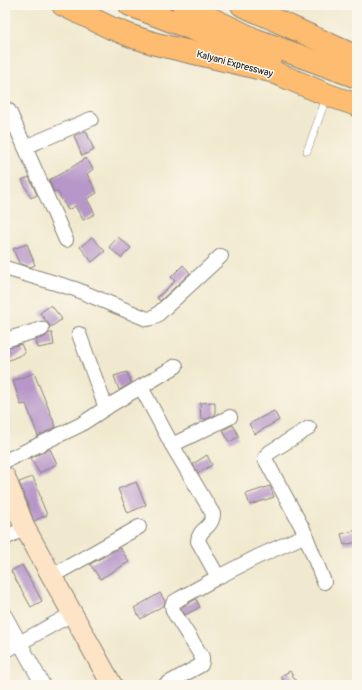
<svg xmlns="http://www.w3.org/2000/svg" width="362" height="690" viewBox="0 0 362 690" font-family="Pangolin,sans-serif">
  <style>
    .building { fill: #b797c9 }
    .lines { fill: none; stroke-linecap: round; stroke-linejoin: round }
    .lane-casing { stroke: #868276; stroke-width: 8 }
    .street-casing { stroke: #868276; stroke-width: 16 }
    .secondary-casing { stroke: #868276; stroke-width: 22 }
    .highway-casing { stroke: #868276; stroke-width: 24 }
    .lane { stroke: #fff; stroke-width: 7 }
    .street { stroke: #fff; stroke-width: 14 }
    .secondary { stroke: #fee4c6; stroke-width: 20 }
    .highway { stroke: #fdbc70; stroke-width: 22 }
    .labels { text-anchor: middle; stroke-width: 3; stroke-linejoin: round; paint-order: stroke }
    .street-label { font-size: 10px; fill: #1c1c1c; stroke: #fbf7ec }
  </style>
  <rect width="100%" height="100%" fill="#fbf7ec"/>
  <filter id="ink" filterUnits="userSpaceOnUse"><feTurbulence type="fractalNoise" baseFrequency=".025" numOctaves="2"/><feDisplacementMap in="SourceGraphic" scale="8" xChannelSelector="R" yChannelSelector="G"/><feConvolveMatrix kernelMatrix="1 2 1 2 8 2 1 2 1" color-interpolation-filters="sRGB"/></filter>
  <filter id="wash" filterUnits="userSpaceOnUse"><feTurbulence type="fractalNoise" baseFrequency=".012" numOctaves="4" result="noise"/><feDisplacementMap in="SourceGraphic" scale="16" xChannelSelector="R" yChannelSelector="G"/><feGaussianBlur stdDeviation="0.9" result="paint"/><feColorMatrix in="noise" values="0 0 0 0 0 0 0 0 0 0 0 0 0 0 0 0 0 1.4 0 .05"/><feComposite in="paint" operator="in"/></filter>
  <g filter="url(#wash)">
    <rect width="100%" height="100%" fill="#f1e9cf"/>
    <g id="blocks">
      <!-- building -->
      <g class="building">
        <path d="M86 131 94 150 82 156 74 136Z"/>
        <path d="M86 158 93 169 87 174 97 193 87 199 95 214 83 220 75 206 68 210 57 191 54 192 49 180 66 171Z"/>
        <path d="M29 177 37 195 31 198 22 180Z"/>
        <path d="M92 237 105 251 92 262 80 247Z"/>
        <path d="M118 237 131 248 121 258 109 247Z"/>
        <path d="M27 244 35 265 30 267 19 263 13 249Z"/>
        <path d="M183 265 190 273 160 301 157 298 175 281 171 277Z"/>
        <path d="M51 305 62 319 51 327 40 313Z"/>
        <path d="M49 333H52L54 345 38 348 36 340 45 337Z"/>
        <path d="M21 344 25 353 5 362V348Z"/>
        <path d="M127 372 131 383 119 390 114 376Z"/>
        <path d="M34 373 56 427 38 436 26 404 21 405 13 381Z"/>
        <path d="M215 402V415L207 419H201L200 403Z"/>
        <path d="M274 411 279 420 255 434 249 424Z"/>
        <path d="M233 425 239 437 229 442 223 430Z"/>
        <path d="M50 449 57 464 39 473 31 458Z"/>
        <path d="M207 455 212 465 198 473 193 464Z"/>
        <path d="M33 477 41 498H40L47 515 34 521 19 482Z"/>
        <path d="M136 482 146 505 128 513 118 489Z"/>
        <path d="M270 486 274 497 250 505 246 494Z"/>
        <path d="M357 530V542L344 545 341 534Z"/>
        <path d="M120 548 129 562 100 579 90 564Z"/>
        <path d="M22 565 42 601 31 607 11 571Z"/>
        <path d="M160 593 165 601 164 605 141 619 134 608Z"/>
        <path d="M196 599 200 607 185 615 181 608Z"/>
        <path d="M290 671 298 685H286L281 676Z"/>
      </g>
    </g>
  </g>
  <g filter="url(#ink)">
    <use href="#blocks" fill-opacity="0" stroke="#868276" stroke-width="1"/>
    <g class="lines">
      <defs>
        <path id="lane" d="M307 151 327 96"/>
        <g id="street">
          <path d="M5 108 9 111C28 154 47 197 66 240"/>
          <path d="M25 147 91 119"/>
          <path d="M5 268 75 289 147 319 152 318 157 315 221 256"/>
          <path d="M79 334 106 408"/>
          <path d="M5 340 42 329"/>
          <path d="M141 387 172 445 213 514C212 529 199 528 198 541L218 577 179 599 174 602 172 606 173 611 202 657V661L201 665 165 685"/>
          <path d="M309 428 270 452 267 455 265 459 303 529 324 582"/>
          <path d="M172 445 230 417"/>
          <path d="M5 461 80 425 112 404 176 366"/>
          <path d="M5 538 25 528"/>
          <path d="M52 576 139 527"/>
          <path d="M218 577 257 557 306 535"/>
          <path d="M5 616 43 685"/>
          <path d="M5 651 72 614"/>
        </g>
        <path id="secondary" d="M5 477 25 528 112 685"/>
        <g id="highway">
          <path d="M63 5 111 28 134 37 156 44 271 71 328 95 357 105"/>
          <path d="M130 5 270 59"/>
          <path d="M183 5 254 39 357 77"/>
          <path d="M242 5 357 57"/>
        </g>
      </defs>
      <!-- lane casing -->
      <use href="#lane" class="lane-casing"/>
      <!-- street casing -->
      <use href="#street" class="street-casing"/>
      <!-- secondary casing -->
      <use href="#secondary" class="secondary-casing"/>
      <!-- highway casing -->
      <use href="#highway" class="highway-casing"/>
      <!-- lane -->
      <use href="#lane" class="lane"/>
      <!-- street -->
      <use href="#street" class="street"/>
      <!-- secondary -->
      <use href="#secondary" class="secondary"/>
      <!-- highway -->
      <use href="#highway" class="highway"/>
    </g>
  </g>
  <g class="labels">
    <!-- street labels -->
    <g class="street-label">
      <text transform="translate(235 63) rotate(15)" y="4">Kalyani Expressway</text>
    </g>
  </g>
  <!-- margin -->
  <rect width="362" height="690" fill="none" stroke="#fbf7ec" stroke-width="20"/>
</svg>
